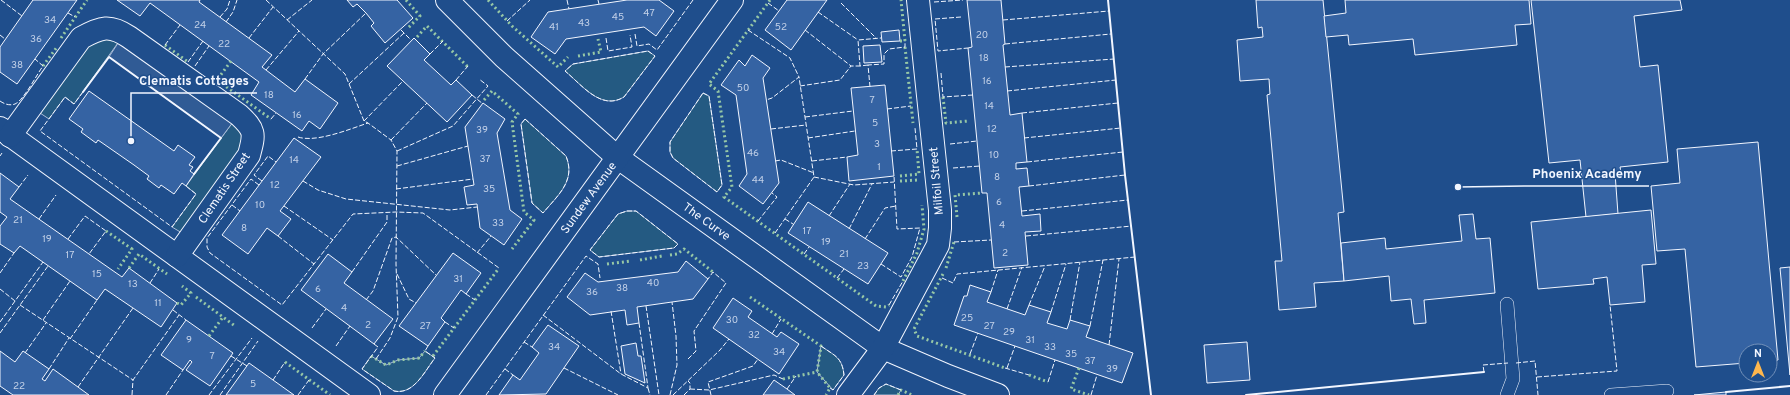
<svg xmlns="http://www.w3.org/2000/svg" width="1790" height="395" viewBox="0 0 1790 395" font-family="Overpass,sans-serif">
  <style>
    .green { fill: #245a82; stroke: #a8bbd7 }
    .parking { fill: #305b95; stroke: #a8bbd7 }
    .building { fill: #3563a3; stroke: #f2f6ff }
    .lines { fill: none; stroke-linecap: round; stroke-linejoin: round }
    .service-casing { stroke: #f2f6ff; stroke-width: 14 }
    .minor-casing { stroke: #f2f6ff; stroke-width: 24 }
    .service { stroke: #1f4e8c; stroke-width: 13 }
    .minor { stroke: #1f4e8c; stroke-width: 22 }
    .hedge { stroke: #97c8a6; stroke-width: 3; stroke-dasharray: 2 3; stroke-linecap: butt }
    .fence { stroke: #f2f6ff; stroke-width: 1; stroke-dasharray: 5 2; stroke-linecap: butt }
    .wall { stroke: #f2f6ff; stroke-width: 2 }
    .labels { text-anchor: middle; stroke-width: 3; stroke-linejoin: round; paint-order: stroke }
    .number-label { font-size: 10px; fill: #c3d1e8 }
    .street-label { font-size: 12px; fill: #f2f6ff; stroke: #1f4e8c }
    .leader { fill: none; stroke: #f2f6ff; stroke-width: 1.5 }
    .callout-dot { fill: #f2f6ff; stroke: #1f4e8c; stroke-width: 1.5 }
    .callout-label { font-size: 13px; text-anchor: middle; font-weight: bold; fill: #f2f6ff; stroke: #1f4e8c; stroke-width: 3; stroke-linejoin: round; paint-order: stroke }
  </style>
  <rect width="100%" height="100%" fill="#1f4e8c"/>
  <!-- green -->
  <g class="green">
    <path d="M96 37 120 40 74 104 65 97 49 119 40 113 89 45Z"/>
    <path d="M648 51 655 56 624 97C601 111 582 85 565 71L573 64Z"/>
    <path d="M703 93 709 96 722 185 717 192 673 158 670 152V142Z"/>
    <path d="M525 119 566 156C576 181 558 195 543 213L532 203 521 124Z"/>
    <path d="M233 122 242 131V150L182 233 172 227 196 194 186 186Z"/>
    <path d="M627 211H636L678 244 674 248 599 257 590 250 618 214Z"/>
    <path d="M821 346C835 356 842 357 844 375L833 390 817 372Z"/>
    <path d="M425 351 435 358C424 372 414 395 394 391L362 369 371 356 386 365 398 360 419 358Z"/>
    <path d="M886 384 901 390 898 395H874L879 388Z"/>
  </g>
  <!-- parking -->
  <path class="parking" d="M120 40 233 122 221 138 109 57Z"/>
  <!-- building -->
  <g class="building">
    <path d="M33 0H77L17 84 0 72V47Z"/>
    <path d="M117 0H200L199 2 272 55 262 67 295 92 305 79 338 103 320 129 309 121 302 131 251 95 259 82 150 3 140 16Z"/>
    <path d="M347 0H397L413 18 385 43 371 26 374 23 366 13 357 4 353 7Z"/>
    <path d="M627 0H659L674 11 656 36 644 27 566 39 555 54 531 37 548 12Z"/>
    <path d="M787 0H827L791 50 765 30Z"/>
    <path d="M967 0H1001L1005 44 1003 45 1010 115 1022 113 1027 162 1016 163V169L1027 168 1029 186 1019 187 1022 216 1040 214 1041 231 1025 232 1028 265 994 268 987 193H982L968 48 972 47Z"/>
    <path d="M1256 0H1323L1344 212 1338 213 1344 281 1314 283 1316 307 1279 310 1275 261H1282L1267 95 1270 94 1269 79 1240 81 1237 40 1263 37 1262 27 1258 28Z"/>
    <path d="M1345 0H1529L1531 24 1515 25 1517 45 1415 55 1413 39 1349 45 1348 35 1326 37 1324 16 1346 13Z"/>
    <path d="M1531 0H1680L1682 10 1634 16 1640 67 1658 65 1668 162 1620 167 1621 172 1615 173 1618 214 1586 217 1580 160 1549 163Z"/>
    <path d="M899 30 900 41 882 42 881 32Z"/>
    <path d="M414 38 430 54 424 60 451 85 456 80 472 95 447 122 387 66Z"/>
    <path d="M880 45 882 62 864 63 863 46Z"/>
    <path d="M752 55 770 68 763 78 779 183 763 204 739 186 747 174 736 95 721 85 739 60 745 66Z"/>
    <path d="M885 85 894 176 849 181 847 157 858 155 851 88Z"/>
    <path d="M89 91 174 151 178 145 195 157 189 165 193 167 190 171 194 174 186 186 182 183 174 194 161 185 159 188 147 179 149 176 134 165 98 140 96 143 81 132 83 129 69 119Z"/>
    <path d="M483 103 505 119 497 133 510 210 522 219 504 245 480 228 477 204 467 205 464 187 474 185 465 127Z"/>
    <path d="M294 138 321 157 280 211 291 219 278 236 267 228 248 254 222 235Z"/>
    <path d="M1758 142 1778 360 1770 361V351H1746V363L1696 367 1685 249 1657 251 1651 186 1680 183 1677 149Z"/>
    <path d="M0 173 19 187 10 199 122 277 129 268 177 303 161 327 105 289 97 300 20 246 14 253 0 244V226L7 217 0 212Z"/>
    <path d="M808 202 888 253 868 284 788 233Z"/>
    <path d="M1651 210 1656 264 1642 265 1645 302 1610 305 1607 277 1593 279 1594 284 1538 289 1531 222Z"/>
    <path d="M1473 214 1476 239 1490 238 1495 293 1424 300 1426 323 1414 324 1411 299 1391 301 1389 276 1344 281 1341 243 1385 238 1386 249 1462 241 1459 215Z"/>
    <path d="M453 253 481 273 466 294 461 290 441 318 445 322 428 346 399 326Z"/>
    <path d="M328 254 352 272 344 283 393 319 374 344 301 290Z"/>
    <path d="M686 261 708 279 693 299 637 307 639 323 627 325 625 310 590 315 567 297 585 273 598 282 678 272Z"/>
    <path d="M1790 267V375L1780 268Z"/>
    <path d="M970 285 991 292 987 302 1025 315 1029 305 1051 312 1047 323 1067 329 1070 320 1090 326 1086 337 1133 353 1122 383 954 325 964 296H967Z"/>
    <path d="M733 298 752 311 748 317 777 337 781 332 799 344 779 374 713 328Z"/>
    <path d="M186 320 233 353 210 386 186 370 192 362 190 360 183 370 161 355Z"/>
    <path d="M548 325 579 346 546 394 499 395 513 375 520 380 539 353 532 347Z"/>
    <path d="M1247 342 1250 380 1207 383 1204 345Z"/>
    <path d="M636 343 638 356H641L645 383 625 374 621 346Z"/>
    <path d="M0 351 15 362 23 351 49 369 42 379 45 381 53 369 89 395H13L0 386Z"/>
    <path d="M249 363 273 380 294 395H226Z"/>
    <path d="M774 380 787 389 795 395H763Z"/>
    <path d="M1726 392V395H1694Z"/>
  </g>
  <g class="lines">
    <defs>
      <g id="service">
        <path d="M1507 395 1513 379 1507 304"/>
        <path d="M1611 395 1667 391"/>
      </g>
      <g id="minor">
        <path id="s1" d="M447 0 504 57 617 157 883 348 948 376 998 395"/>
        <path d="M0 128 369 395"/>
        <path d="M10 136 81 38C101 27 110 24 129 37L239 115C255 130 255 133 249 155L177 256"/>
        <path id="s2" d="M445 395 732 0"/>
        <path d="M848 395 883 348 938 245 940 228V210L918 0"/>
      </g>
    </defs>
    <!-- service casing -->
    <use href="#service" class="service-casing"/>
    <!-- minor casing -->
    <use href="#minor" class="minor-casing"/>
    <!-- service -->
    <use href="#service" class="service"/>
    <!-- minor -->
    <use href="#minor" class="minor"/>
    <!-- hedge -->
    <g class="hedge">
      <path d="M406 0 420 16 408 28"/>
      <path d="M488 0 512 26 558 67 568 57"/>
      <path d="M770 0 709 84 718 91 732 187 724 197 876 306 886 307 889 305"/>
      <path d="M417 37 427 26 469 68"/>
      <path d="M61 38 87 0"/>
      <path d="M900 41H905L901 0"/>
      <path d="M165 45 188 62"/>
      <path d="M905 47 913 123"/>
      <path d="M578 56 601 52 598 39"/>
      <path d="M231 61 217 80 271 119"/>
      <path d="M43 66 57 47"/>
      <path d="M943 97 946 123 969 121"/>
      <path d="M484 100 492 91 518 114 512 122 524 212 534 220 512 249"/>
      <path d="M900 176 919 174 917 149"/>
      <path d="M900 181 919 180"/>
      <path d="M957 217 955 195 982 193"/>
      <path d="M106 231 132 249 118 269"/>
      <path d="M670 255 677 254 684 249 713 272"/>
      <path d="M640 260 662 256"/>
      <path d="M607 264 631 261"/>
      <path d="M129 268 139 254 167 274"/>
      <path d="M946 268 954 242"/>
      <path d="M943 274 914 329 917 336 1005 368"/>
      <path d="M903 281 917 253 924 229 922 205"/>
      <path d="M196 297 235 326"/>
      <path d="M750 297 821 346 817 372 830 388 826 395"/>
      <path d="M177 303 181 305 191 293 182 286"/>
      <path d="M209 336 223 317"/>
      <path d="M371 356 386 365 398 360 419 358 425 351"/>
      <path d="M433 356 499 268"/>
      <path d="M285 362 330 395"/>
      <path d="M1079 368 1071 389 1089 395"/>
      <path d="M1029 375 1048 382"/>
      <path d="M783 379 817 372"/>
      <path d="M898 395 901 390 912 395"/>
    </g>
    <!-- fence -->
    <g class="fence">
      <path d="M1 0 22 16"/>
      <path d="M266 0 345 74 364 121 368 123"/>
      <path d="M567 0 569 9"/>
      <path d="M598 0 599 4"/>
      <path d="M934 2 963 0"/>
      <path d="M768 3 779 11"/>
      <path d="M841 3 876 38"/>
      <path d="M818 12 858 40"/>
      <path d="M68 13 75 17"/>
      <path d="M220 17 227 9 230 0"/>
      <path d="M961 17 935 19 938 51 968 48"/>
      <path d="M287 20 312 0"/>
      <path d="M1003 20 1109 11"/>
      <path d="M507 21 530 0"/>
      <path d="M226 22 233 12 237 0"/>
      <path d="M401 30 411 40"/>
      <path d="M748 30 790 58 799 77 772 98 766 100"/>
      <path d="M805 30 851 66H860"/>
      <path d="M635 34 637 46 649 44 657 50 693 0"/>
      <path d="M0 35 5 39"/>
      <path d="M249 38 273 7"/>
      <path d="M606 38 608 51 632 47 630 35"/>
      <path d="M1005 44 1111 34"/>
      <path d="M165 45 180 25"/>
      <path d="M648 51 655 56 624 97C601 111 582 85 565 71L573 64Z"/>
      <path d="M430 54 443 41"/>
      <path d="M188 62 203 41"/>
      <path d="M868 65 860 66 858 40 881 38"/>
      <path d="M195 66 209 46"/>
      <path d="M1005 67 1114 59"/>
      <path d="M266 70 299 31"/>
      <path d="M941 73 943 97 973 95"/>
      <path d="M305 79 323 54 366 13"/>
      <path d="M456 80 468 66"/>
      <path d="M349 84 404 33"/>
      <path d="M800 86 840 80 851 66"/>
      <path d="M870 87 868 65 884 64V54L889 49 905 47V41"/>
      <path d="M1007 91 1116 80"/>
      <path d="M83 92 74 104 65 97 40 131 172 227 196 194 186 186"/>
      <path d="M703 93 709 96 722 185 717 192 673 158 670 152V142Z"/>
      <path d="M472 95 483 104"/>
      <path d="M0 101C4 104 10 106 15 104 24 100 37 74 43 66L35 59"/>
      <path d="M887 109 911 106"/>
      <path d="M1022 113 1118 103"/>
      <path d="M805 117 853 111"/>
      <path d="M271 119 276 113"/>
      <path d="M525 119 566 156C576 181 558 195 543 213L532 203 521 124Z"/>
      <path d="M364 121 403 81"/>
      <path d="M771 129 806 125"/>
      <path d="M298 137C316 143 350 129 368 123L391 140 397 151 396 264 398 317 390 338 376 359"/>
      <path d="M808 138 855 131"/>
      <path d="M1024 138 1121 128"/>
      <path d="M391 140 427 103"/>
      <path d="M950 144 977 141"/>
      <path d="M397 151 453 126 488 86 479 79"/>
      <path d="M891 151 917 149 915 128"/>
      <path d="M0 156 2 153"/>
      <path d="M775 161 781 160 814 173"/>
      <path d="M812 161 847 157"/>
      <path d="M1027 162 1123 152"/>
      <path d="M397 166 468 146"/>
      <path d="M953 168 980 166"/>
      <path d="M814 177 854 185 894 182"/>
      <path d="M262 181 254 175 268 156 276 162"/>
      <path d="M303 181 318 190 346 199 450 210 477 207"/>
      <path d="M259 185 251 179 207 238V247L210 253 282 305 353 214 396 212 423 213 499 268"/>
      <path d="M1029 186 1125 175"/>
      <path d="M19 187 28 175"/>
      <path d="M396 189 473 179"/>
      <path d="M232 205 240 211"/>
      <path d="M284 206 333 240"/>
      <path d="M627 211H636L678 244 674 248 599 257 590 250 618 214Z"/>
      <path d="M1022 211 1128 200"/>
      <path d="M829 216 850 184"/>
      <path d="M39 219 56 195"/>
      <path d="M785 219 793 224"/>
      <path d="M758 221 777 197 772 193"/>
      <path d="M849 229 872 184"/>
      <path d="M775 233 814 177 799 77"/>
      <path d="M278 236 314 264"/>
      <path d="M1026 236 1132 226"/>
      <path d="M68 239 85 216 106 231 89 254"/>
      <path d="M865 239 885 208 896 206"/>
      <path d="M954 242 991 240"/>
      <path d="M477 253 491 236"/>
      <path d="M804 254 809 247"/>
      <path d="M881 264 901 277 912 257 920 228 897 229 894 176"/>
      <path d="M352 272 387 222V213"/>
      <path d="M0 273 14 253"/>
      <path d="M397 274 409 299 416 303"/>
      <path d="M837 278 844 269"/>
      <path d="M942 278 953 283 957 274 1135 257"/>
      <path d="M150 283 159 269"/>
      <path d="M0 289 15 301"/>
      <path d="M991 292 998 270"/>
      <path d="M466 294 475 300"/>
      <path d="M366 300 373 291 392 238 396 237 436 275"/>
      <path d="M20 305 133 380"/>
      <path d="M889 305 903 281"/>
      <path d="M1029 305 1045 266"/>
      <path d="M646 306 659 395"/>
      <path d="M1007 309 1022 267"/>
      <path d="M173 310 186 320"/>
      <path d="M611 311 621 374"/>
      <path d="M1051 312 1066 264"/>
      <path d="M543 315 621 374 648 388 639 323"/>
      <path d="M43 320 70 281"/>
      <path d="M1070 320 1080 262"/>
      <path d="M0 322 43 262"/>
      <path d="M445 322 454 328"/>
      <path d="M1090 326 1103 260"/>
      <path d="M312 328 326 309"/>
      <path d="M0 333 48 266"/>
      <path d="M772 334 781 319"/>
      <path d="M70 339 97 300"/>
      <path d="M524 342 532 347"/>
      <path d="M374 344 378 347 362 369 394 391C414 395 424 372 435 358L425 351 428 346"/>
      <path d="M1109 345 1119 259"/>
      <path d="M336 346 350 326"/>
      <path d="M821 346C835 356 842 357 844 375L833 390 830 388"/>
      <path d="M25 353 46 323"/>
      <path d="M970 354 978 333"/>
      <path d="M231 356 247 366"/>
      <path d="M688 359 696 351 694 331 726 283 713 272 708 279"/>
      <path d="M1516 363 1535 361 1538 395"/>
      <path d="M564 368 618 395"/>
      <path d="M1005 368 1029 375"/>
      <path d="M1007 368 1015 346"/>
      <path d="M49 369 69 338"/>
      <path d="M505 369 513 375"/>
      <path d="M1484 372 1483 365 1508 363"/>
      <path d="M1537 377 1617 371 1610 305"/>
      <path d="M273 380 285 362"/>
      <path d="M1048 382 1055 360"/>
      <path d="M78 387 133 308"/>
      <path d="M648 388 650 395"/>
      <path d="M690 389 709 390 774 375 783 379"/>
      <path d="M787 389 796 376"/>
      <path d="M132 395 133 380 179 315"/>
      <path d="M166 395 183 370"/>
      <path d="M209 395 252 338"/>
      <path d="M220 395 258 341"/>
      <path d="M298 395 309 380"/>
      <path d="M486 395 586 256 598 264 600 278"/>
      <path d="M670 395 677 365 676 336 672 302"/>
      <path d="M673 395 720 350 729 339"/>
      <path d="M684 395 690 389V383L688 381"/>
      <path d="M711 395 708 382 753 366 758 359"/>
      <path d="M874 395 879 388 886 384 901 390"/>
      <path d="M1091 395 1097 375"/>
    </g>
    <!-- wall -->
    <g class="wall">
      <path d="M1108 0 1125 175 1151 395"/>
      <path d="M83 92 109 57 221 138 194 174"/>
      <path d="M1726 392 1790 386"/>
      <path d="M1246 395 1484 372"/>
    </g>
  </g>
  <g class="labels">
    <!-- number labels -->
    <g class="number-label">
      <text x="649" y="16">47</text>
      <text x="618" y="20">45</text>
      <text x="50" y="23">34</text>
      <text x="584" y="26">43</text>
      <text x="200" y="28">24</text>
      <text x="554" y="30">41</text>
      <text x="781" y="30">52</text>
      <text x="982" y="38">20</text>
      <text x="36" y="42">36</text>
      <text x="224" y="47">22</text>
      <text x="984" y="61">18</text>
      <text x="17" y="68">38</text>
      <text x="987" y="84">16</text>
      <text x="743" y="91">50</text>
      <text x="269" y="98">18</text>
      <text x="872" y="103">7</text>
      <text x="989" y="109">14</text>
      <text x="297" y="118">16</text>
      <text x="875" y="126">5</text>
      <text x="992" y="132">12</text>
      <text x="482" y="133">39</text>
      <text x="877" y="147">3</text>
      <text x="753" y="156">46</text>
      <text x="994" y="158">10</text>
      <text x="485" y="162">37</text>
      <text x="294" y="163">14</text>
      <text x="879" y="170">1</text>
      <text x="997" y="180">8</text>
      <text x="758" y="183">44</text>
      <text x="275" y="188">12</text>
      <text x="489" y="192">35</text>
      <text x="999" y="205">6</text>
      <text x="260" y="208">10</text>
      <text x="18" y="223">21</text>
      <text x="498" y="226">33</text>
      <text x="1002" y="228">4</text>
      <text x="244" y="231">8</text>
      <text x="807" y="234">17</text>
      <text x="47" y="242">19</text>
      <text x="826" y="245">19</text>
      <text x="1005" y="256">2</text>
      <text x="844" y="257">21</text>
      <text x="70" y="258">17</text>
      <text x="863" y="269">23</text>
      <text x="97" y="277">15</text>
      <text x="458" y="282">31</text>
      <text x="653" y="286">40</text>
      <text x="133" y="287">13</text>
      <text x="622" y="291">38</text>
      <text x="318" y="292">6</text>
      <text x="592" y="295">36</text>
      <text x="158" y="306">11</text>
      <text x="344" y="311">4</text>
      <text x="967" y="321">25</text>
      <text x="732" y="323">30</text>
      <text x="368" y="328">2</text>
      <text x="425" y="329">27</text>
      <text x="989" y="329">27</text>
      <text x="1009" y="335">29</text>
      <text x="754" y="338">32</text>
      <text x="189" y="343">9</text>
      <text x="1030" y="343">31</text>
      <text x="554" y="350">34</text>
      <text x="1050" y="350">33</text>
      <text x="779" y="355">34</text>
      <text x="1071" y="357">35</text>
      <text x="212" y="359">7</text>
      <text x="1090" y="364">37</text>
      <text x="1112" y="372">39</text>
      <text x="253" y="387">5</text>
      <text x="19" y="389">22</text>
    </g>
    <!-- street labels -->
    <g class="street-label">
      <text transform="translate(936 181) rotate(-95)" y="4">Milfoil Street</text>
      <text transform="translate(224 188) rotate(-56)" y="4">Clematis Street</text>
      <text dy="4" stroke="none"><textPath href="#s2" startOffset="244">Sundew Avenue</textPath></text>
      <text dy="4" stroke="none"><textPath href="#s1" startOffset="342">The Curve</textPath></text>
    </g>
  </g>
  <!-- callouts -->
  <path class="leader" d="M131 141L131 93H257M1458 187L1524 186H1649"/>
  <g class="callout-dot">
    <circle cx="131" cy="141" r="4"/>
    <circle cx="1458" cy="187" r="4"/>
  </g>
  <g class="callout-label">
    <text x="194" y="85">Clematis Cottages</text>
    <text x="1587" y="178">Phoenix Academy</text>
  </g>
  <!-- north arrow -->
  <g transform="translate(1758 363)"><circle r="19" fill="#1f4e8c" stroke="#7391ba"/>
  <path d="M0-3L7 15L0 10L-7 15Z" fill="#ffb74d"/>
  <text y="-6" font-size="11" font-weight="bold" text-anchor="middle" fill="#f2f6ff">N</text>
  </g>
</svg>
